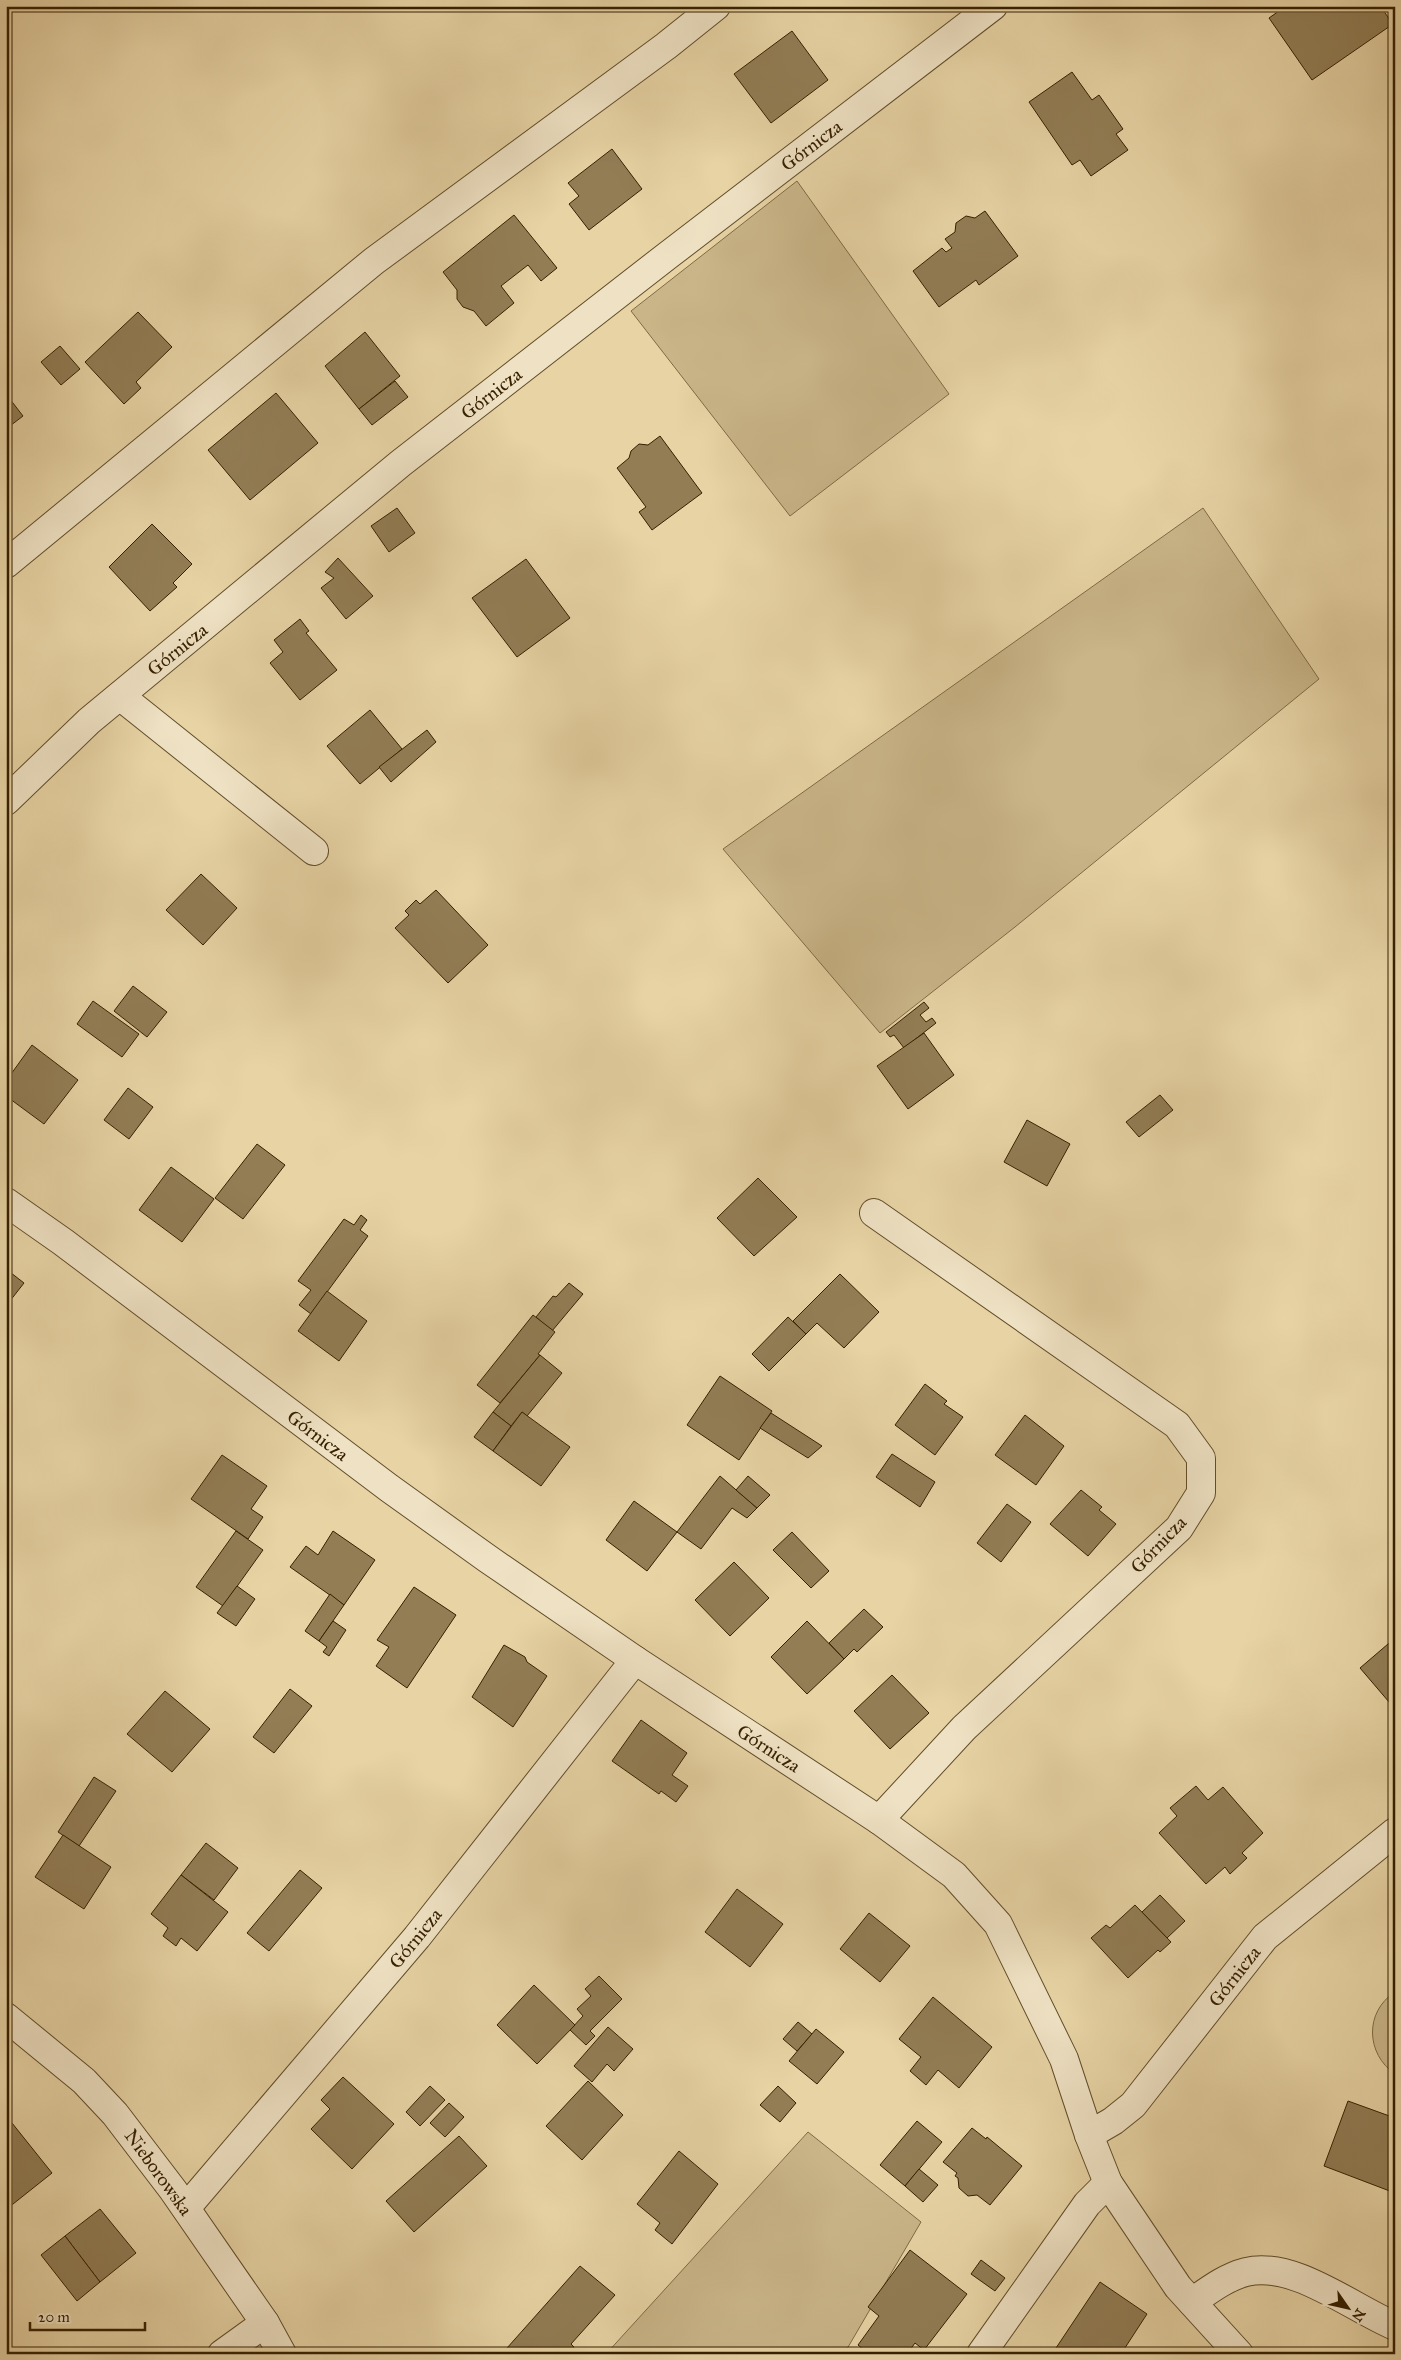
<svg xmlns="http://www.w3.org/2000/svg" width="1401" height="2360" viewBox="0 0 1401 2360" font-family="'IM FELL Great Primer',serif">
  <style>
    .green { fill: #c9b588; stroke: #806a44 }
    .building { fill: #927d55; stroke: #362000 }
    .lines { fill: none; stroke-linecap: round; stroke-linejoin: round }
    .minor-casing { stroke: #624d29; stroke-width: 30 }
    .minor { stroke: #efe2c4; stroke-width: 28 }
    .labels { text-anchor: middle; stroke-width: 5; stroke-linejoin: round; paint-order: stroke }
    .street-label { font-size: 19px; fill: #362000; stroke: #efe2c4 }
  </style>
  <rect width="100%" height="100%" fill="#e7d3a4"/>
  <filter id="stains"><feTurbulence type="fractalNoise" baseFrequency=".004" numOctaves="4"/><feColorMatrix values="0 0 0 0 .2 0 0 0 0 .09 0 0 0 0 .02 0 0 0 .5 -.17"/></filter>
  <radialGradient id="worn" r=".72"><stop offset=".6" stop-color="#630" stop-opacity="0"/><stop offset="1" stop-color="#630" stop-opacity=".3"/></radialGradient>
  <!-- green -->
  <g class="green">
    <path d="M797 181 949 394 790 516 631 311Z"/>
    <path d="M1203 508 1319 679 1015 927 880 1033 723 849Z"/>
    <path d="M1395 1992V2074C1366 2054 1364 2012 1395 1992Z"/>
    <path d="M808 2132 921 2222 844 2354H606Z"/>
  </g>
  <!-- building -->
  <g class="building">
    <path d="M1286 6H1380L1393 24 1312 80 1269 18Z"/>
    <path d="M792 31 828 80 771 123 734 74Z"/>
    <path d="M1072 72 1092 100 1099 95 1123 129 1116 134 1128 150 1091 176 1080 160 1072 165 1029 102Z"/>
    <path d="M612 149 642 189 589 230 569 204 579 196 568 183Z"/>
    <path d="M985 211 1018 256 979 285 976 280 939 307 913 271 942 248 946 252 952 248 945 239 955 232 956 223 966 216 975 218Z"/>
    <path d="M514 215 557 268 541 281 528 265 501 286 514 303 486 326 474 311 463 307 457 299V290L443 272Z"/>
    <path d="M138 312 172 347 136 382 141 388 124 404 85 362Z"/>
    <path d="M365 332 400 376 359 409 325 366Z"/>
    <path d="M60 346 80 369 61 385 41 362Z"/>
    <path d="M395 381 408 397 372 425 359 409Z"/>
    <path d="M276 393 318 443 250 500 208 450Z"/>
    <path d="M6 394 23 416 6 429Z"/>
    <path d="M660 436 702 493 652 530 639 512 646 507 617 468 629 458 631 451 639 444 648 445Z"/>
    <path d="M397 508 415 533 389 552 371 526Z"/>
    <path d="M152 524 192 564 173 583 177 587 150 611 109 567Z"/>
    <path d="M338 558 373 596 346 619 321 588 334 578 325 572Z"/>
    <path d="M526 559 570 618 517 657 472 598Z"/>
    <path d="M300 619 309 631 306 633 337 670 300 700 270 663 283 652 274 640Z"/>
    <path d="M370 710 402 749 360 784 327 746Z"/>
    <path d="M427 730 436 742 391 782 379 767Z"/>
    <path d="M201 874 237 908 203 945 166 910Z"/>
    <path d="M436 890 488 945 448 983 395 928 409 915 405 911 416 900 420 904Z"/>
    <path d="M133 986 167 1012 147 1037 114 1011Z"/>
    <path d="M93 1001 139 1034 122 1057 77 1024Z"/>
    <path d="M924 1002 929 1008 920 1015 926 1022 932 1018 936 1023 904 1048 894 1035 890 1037 886 1032Z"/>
    <path d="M924 1033 954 1075 908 1109 877 1066Z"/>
    <path d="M32 1045 78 1080 44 1124 6 1096V1081Z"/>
    <path d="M128 1088 153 1107 129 1139 104 1120Z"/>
    <path d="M1160 1095 1173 1110 1139 1137 1126 1122Z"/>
    <path d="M1027 1120 1070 1144 1047 1186 1004 1162Z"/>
    <path d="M257 1144 285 1165 243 1219 215 1198Z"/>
    <path d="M171 1167 214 1199 182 1242 139 1210Z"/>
    <path d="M758 1178 797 1217 754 1256 717 1218Z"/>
    <path d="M361 1215 367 1220 360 1230 368 1236 311 1314 299 1305 311 1290 298 1281 344 1219 354 1225Z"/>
    <path d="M6 1269 24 1283 6 1306Z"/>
    <path d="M840 1274 879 1312 844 1348 817 1323 806 1334 793 1321Z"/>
    <path d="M569 1283 583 1294 552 1331 536 1317 553 1296 556 1297Z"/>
    <path d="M327 1291 367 1321 339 1361 298 1331Z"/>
    <path d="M533 1315 555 1332 538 1354 540 1355 500 1403 477 1385Z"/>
    <path d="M788 1317 806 1334 769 1371 752 1354Z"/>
    <path d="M540 1355 562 1373 527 1416 522 1412 511 1426 493 1412Z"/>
    <path d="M720 1376 772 1411 739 1460 687 1425Z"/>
    <path d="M925 1384 947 1401 944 1404 963 1417 935 1455 895 1425Z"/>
    <path d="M493 1412 511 1426 493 1451 474 1437Z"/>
    <path d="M522 1412 570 1447 541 1486 493 1451Z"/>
    <path d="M771 1413 822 1446 808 1458 760 1428Z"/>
    <path d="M1025 1415 1064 1446 1036 1485 995 1455Z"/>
    <path d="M892 1454 935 1482 920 1507 876 1477Z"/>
    <path d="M222 1455 267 1486 251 1509 263 1517 248 1539 191 1499Z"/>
    <path d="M720 1476 757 1508 747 1518 732 1508 701 1549 677 1532Z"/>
    <path d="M748 1476 770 1495 757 1508 736 1490Z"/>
    <path d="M1081 1490 1102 1507 1099 1510 1116 1524 1088 1556 1050 1524Z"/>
    <path d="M634 1501 677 1532 647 1571 606 1540Z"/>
    <path d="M1007 1504 1031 1522 1001 1562 977 1543Z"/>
    <path d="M236 1531 263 1550 223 1606 196 1587Z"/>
    <path d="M333 1531 375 1560 344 1605 290 1567 306 1546 318 1555Z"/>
    <path d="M792 1532 829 1571 811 1588 773 1550Z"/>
    <path d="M734 1562 769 1598 730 1636 695 1600Z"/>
    <path d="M237 1586 255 1599 236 1626 217 1613Z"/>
    <path d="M414 1587 456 1615 407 1688 376 1666 389 1647 377 1640Z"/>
    <path d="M330 1594 344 1605 319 1641 305 1631Z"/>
    <path d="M864 1609 883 1627 857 1652 854 1649 844 1659 829 1643Z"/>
    <path d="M333 1621 346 1630 329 1656 323 1652 327 1647 319 1641Z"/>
    <path d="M807 1621 844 1659 807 1694 771 1657Z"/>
    <path d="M1395 1638V1709L1360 1668Z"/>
    <path d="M504 1645 525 1657 527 1662 547 1676 513 1727 472 1697Z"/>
    <path d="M892 1675 929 1713 890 1749 854 1711Z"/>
    <path d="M290 1689 312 1706 274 1753 253 1737Z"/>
    <path d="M165 1691 210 1729 172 1772 127 1734Z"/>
    <path d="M641 1720 687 1753 672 1775 688 1786 676 1802 661 1791 659 1794 612 1761Z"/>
    <path d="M94 1777 116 1791 79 1846 58 1832Z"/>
    <path d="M1196 1786 1208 1800 1223 1787 1263 1833 1242 1853 1247 1858 1230 1874 1225 1867 1206 1884 1159 1833 1177 1816 1170 1808Z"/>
    <path d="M63 1835 111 1867 84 1909 35 1877Z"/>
    <path d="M206 1843 238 1868 214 1900 181 1875Z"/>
    <path d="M300 1870 322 1888 269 1951 247 1933Z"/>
    <path d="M181 1875 228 1912 197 1951 181 1938 176 1946 163 1936 168 1928 151 1914Z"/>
    <path d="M737 1889 783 1924 750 1967 705 1932Z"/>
    <path d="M1160 1895 1185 1921 1167 1938 1142 1912Z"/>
    <path d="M1135 1905 1171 1942 1160 1952 1158 1950 1128 1978 1091 1938 1106 1925 1110 1928Z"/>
    <path d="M869 1913 910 1946 880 1982 840 1949Z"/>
    <path d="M599 1976 622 1999 590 2031 595 2036 586 2045 570 2030 583 2016 577 2009 591 1996 585 1989Z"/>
    <path d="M534 1985 575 2025 537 2064 497 2025Z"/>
    <path d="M933 1997 992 2047 959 2088 938 2070 926 2085 910 2071 921 2057 899 2039Z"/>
    <path d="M798 2022 812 2034 797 2051 783 2039Z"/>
    <path d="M608 2027 633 2049 614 2071 607 2064 592 2082 574 2066Z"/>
    <path d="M816 2029 844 2052 817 2084 789 2061Z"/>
    <path d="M343 2077 394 2124 352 2169 311 2129 330 2109 321 2100Z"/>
    <path d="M588 2081 623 2115 582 2160 546 2126Z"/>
    <path d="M430 2086 445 2100 420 2126 406 2112Z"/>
    <path d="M778 2086 796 2103 780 2122 760 2105Z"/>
    <path d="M1348 2101 1395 2118V2193L1324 2166Z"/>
    <path d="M449 2103 464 2117 445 2137 430 2123Z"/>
    <path d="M917 2121 942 2142 905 2186 880 2165Z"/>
    <path d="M12 2123 52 2173 8 2208 6 2205V2127Z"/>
    <path d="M972 2128 986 2139 987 2137 1022 2166 990 2205 977 2195 968 2196 959 2188 958 2178 955 2176 957 2173 943 2162Z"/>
    <path d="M459 2136 487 2166 414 2232 386 2201Z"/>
    <path d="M679 2151 718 2184 672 2244 655 2230 660 2223 637 2204Z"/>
    <path d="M919 2169 938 2185 923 2202 905 2186Z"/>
    <path d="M100 2209 136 2253 100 2282 65 2236Z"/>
    <path d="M65 2236 100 2282 77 2301 41 2255Z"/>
    <path d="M910 2250 967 2294 924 2350 915 2343 907 2354H869L858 2345 879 2316 868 2307Z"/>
    <path d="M981 2260 1005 2278 995 2291 971 2274Z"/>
    <path d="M580 2266 615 2295 571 2344 574 2347 568 2354H514L507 2348Z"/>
    <path d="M1100 2282 1147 2314 1121 2354H1052Z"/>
  </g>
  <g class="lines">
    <defs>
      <g id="minor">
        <path d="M6 564 374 261 666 46 716 6"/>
        <path d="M120 696 314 851"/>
        <path d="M6 801 89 721 401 463 667 256 993 6"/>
        <path d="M6 1202 63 1242 389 1488 488 1559 635 1660 879 1820 954 1875 998 1924 1064 2059 1089 2135 1108 2183 1178 2287 1239 2354"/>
        <path d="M874 1213 1177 1425 1201 1458V1493L1179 1528 964 1728 879 1820"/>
        <path d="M6 2017 84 2081 115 2114 173 2190 265 2323 282 2354"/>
        <path d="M1089 2135 1113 2121 1133 2105 1265 1937 1395 1832"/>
        <path d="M186 2208 417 1937 635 1660"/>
        <path d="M1192 2302C1208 2291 1226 2277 1246 2272 1293 2260 1352 2308 1395 2326"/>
        <path d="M222 2354 265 2323"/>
        <path d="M981 2354 1087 2204 1108 2183"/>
      </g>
    </defs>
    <!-- minor casing -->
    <use href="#minor" class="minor-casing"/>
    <!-- minor -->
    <use href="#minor" class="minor"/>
  </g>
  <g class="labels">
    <!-- street labels -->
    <g class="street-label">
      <text transform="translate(811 145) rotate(-37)" y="7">Górnicza</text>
      <text transform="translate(491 393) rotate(-38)" y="7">Górnicza</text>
      <text transform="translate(177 649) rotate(-39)" y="7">Górnicza</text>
      <text transform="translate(318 1435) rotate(37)" y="7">Górnicza</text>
      <text transform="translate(1158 1544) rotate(-46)" y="7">Górnicza</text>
      <text transform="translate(769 1748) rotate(33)" y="7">Górnicza</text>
      <text transform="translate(415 1938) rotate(-51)" y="7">Górnicza</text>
      <text transform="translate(1234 1976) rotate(-52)" y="7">Górnicza</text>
      <text transform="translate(159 2172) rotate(54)" y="7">Nieborowska</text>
    </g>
  </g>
  <!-- margin -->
  <rect width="1401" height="2360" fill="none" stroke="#e7d3a4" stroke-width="25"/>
  <rect x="8" y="8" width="1386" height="2345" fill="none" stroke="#362000" stroke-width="2.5"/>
  <rect x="12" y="12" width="1376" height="2335" fill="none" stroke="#362000"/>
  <!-- north arrow -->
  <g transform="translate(1348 2308) rotate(124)" stroke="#efe2c4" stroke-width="4" paint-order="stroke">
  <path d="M0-4L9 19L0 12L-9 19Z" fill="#362000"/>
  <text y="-8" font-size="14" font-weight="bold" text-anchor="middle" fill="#362000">N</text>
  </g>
  <!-- scale -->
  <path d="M30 2322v8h115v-8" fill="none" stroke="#362000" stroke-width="2.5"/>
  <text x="38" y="2322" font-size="15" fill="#362000" stroke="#efe2c4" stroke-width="4" paint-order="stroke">20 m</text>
  <rect width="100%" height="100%" filter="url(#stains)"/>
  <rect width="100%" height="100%" fill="url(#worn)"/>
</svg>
